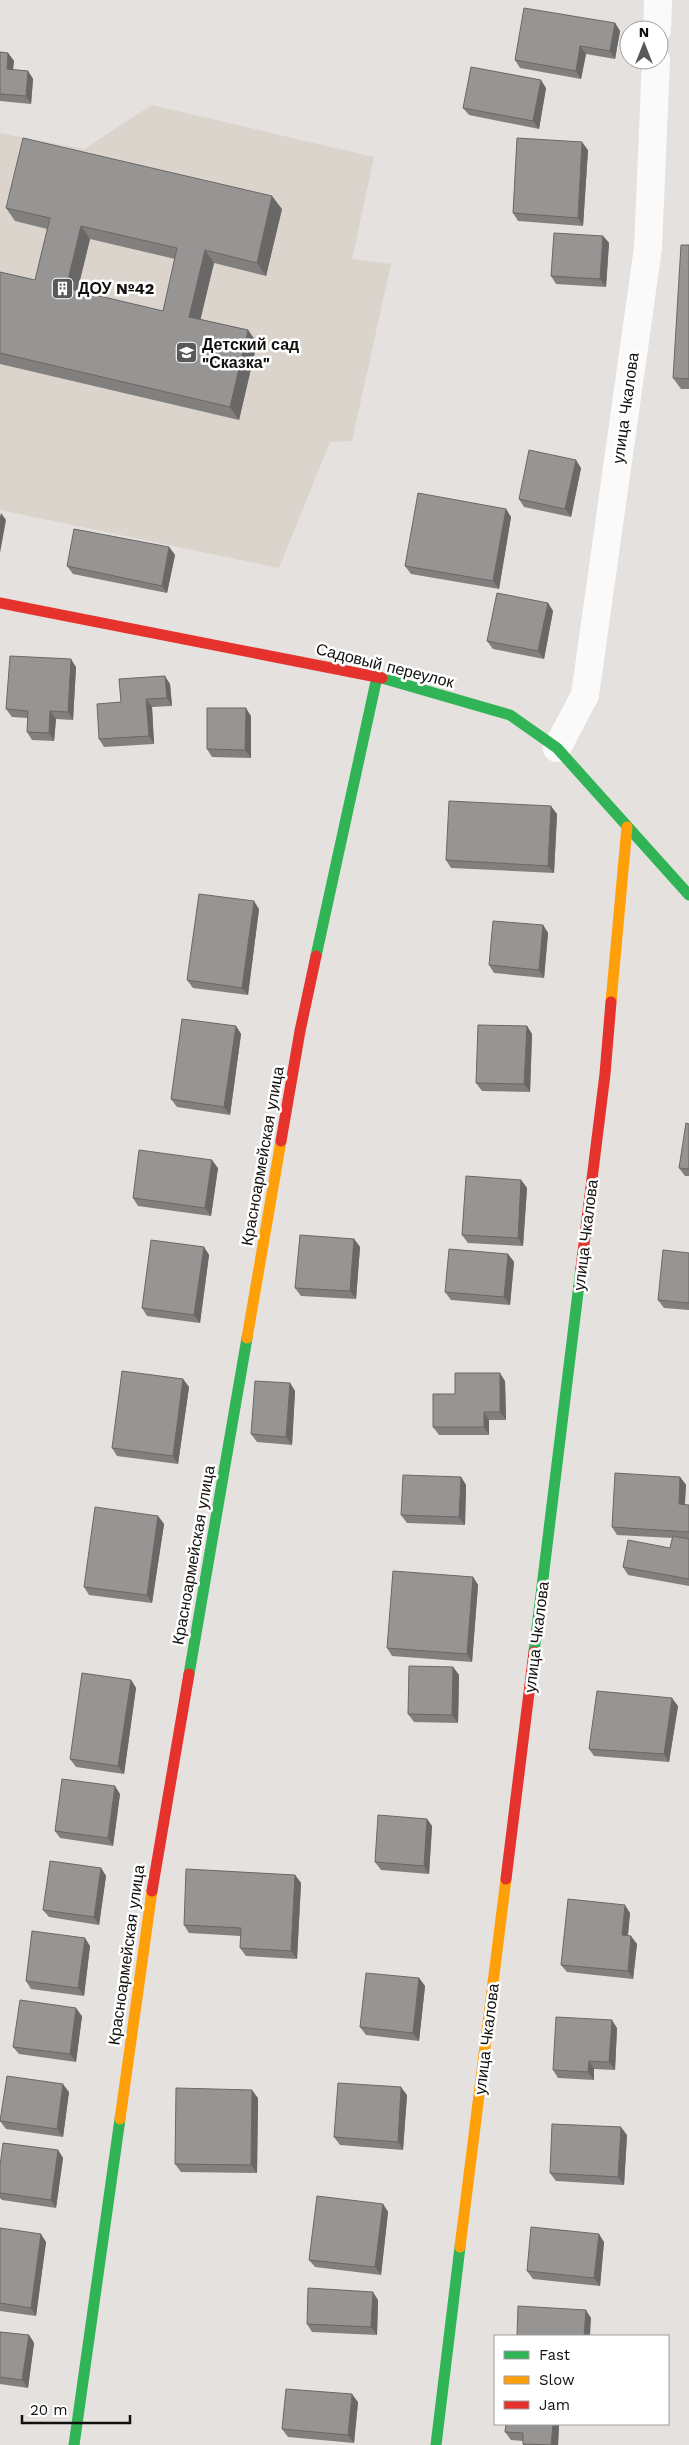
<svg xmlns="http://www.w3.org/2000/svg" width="689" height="2445" viewBox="0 0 689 2445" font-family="'Work Sans',sans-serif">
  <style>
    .built { fill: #dbd4cc }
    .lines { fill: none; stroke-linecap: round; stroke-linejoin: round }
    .street { stroke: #fbfafa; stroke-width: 28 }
    .fast { stroke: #30b455; stroke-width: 11 }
    .slow { stroke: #ff9f0a; stroke-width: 11 }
    .jam { stroke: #e5322d; stroke-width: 11 }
    .wall { fill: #82807e; fill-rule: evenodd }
    .shaded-wall { fill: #6a6867 }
    .building { fill: #979593; stroke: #6a6867; fill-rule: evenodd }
    .labels { text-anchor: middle; stroke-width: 5; stroke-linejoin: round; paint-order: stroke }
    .poi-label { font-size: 16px; font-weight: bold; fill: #11100e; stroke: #fff; text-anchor: start }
    .street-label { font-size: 16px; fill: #11100e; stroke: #fff }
  </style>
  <rect width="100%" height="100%" fill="#e4e1de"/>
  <!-- built -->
  <path class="built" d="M152 105 374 157 352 259 391 264 352 441 330 442 279 568 0 510V133L84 149Z"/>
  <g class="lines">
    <!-- street -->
    <g class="street">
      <path d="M657 30 658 0"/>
      <path d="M557 748 585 695 648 248 656 60"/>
    </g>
    <!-- fast -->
    <g class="fast">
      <path d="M382 678 510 715 557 748 689 895"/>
      <path d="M316 956 377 677"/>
      <path d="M534 1652 581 1268"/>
      <path d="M189 1674 247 1338"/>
      <path d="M74 2445 120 2119"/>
      <path d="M436 2445 460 2247"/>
    </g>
    <!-- slow -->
    <g class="slow">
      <path d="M611 1002 627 827"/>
      <path d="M247 1338 281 1141"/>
      <path d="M120 2119 152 1891"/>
      <path d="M460 2247 506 1879"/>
    </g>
    <!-- jam -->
    <g class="jam">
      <path d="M0 603 382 678"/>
      <path d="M281 1141 300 1031 316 956"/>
      <path d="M581 1268 605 1074 611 1002"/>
      <path d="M506 1879 534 1652"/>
      <path d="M152 1891 189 1674"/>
    </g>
  </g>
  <!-- wall -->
  <g class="wall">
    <path d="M615 23 620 31 615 59 586 54 581 79 520 68 515 60Z"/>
    <path d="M0 52 8 53 14 61 13 70 28 71 33 79 31 104 0 101Z"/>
    <path d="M546 88 539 129 469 115 463 108Z"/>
    <path d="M588 150 583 226 518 221 513 213Z"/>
    <path d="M6 208 282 209 266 276 214 263 200 319 248 330 257 343 239 420 0 364V272L35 280 47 229 15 221ZM90 239 175 259 163 311 77 291Z"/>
    <path d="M603 236 609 243 606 287 556 284 551 276Z"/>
    <path d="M689 245V389H681L673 378Z"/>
    <path d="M581 468 571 517 524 507 519 499Z"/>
    <path d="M506 509 511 517 499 589 411 574 405 566Z"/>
    <path d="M169 547 175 555 167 593 73 574 67 566Z"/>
    <path d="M548 603 553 611 544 659 493 649 487 641Z"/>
    <path d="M76 667 73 720 56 719 54 741 32 740 27 732 28 718 12 717 6 709Z"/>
    <path d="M170 684 172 706 152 707 154 744 104 747 99 739 121 702Z"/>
    <path d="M251 716V758L212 757 207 749Z"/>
    <path d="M557 814 554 873 451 868 446 860Z"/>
    <path d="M259 909 248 995 193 988 187 980Z"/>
    <path d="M543 925 548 933 544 978 494 973 489 965Z"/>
    <path d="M236 1026 241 1034 230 1115 177 1107 171 1099Z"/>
    <path d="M527 1026 532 1034 530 1092 482 1091 476 1083Z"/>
    <path d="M689 1124V1176H685L679 1168Z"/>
    <path d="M218 1168 211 1216 138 1206 133 1198Z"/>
    <path d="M521 1180 527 1188 523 1246 468 1243 462 1235Z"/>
    <path d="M354 1239 360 1247 356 1299 301 1296 295 1288Z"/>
    <path d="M204 1247 209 1255 200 1323 147 1316 142 1308Z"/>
    <path d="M689 1253V1310L664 1308 658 1300Z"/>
    <path d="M508 1254 514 1262 510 1305 451 1300 445 1292Z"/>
    <path d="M183 1379 189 1387 178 1464 117 1456 112 1448Z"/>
    <path d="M505 1381 506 1420H489V1435H439L433 1427 455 1394Z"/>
    <path d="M290 1383 295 1391 292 1445 257 1442 251 1434Z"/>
    <path d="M461 1477 466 1485 465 1525 407 1523 401 1515Z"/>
    <path d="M680 1477 686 1485 685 1505H689V1586L628 1575 623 1567 670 1548 672 1538 617 1535 612 1527Z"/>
    <path d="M158 1516 164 1524 152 1603 89 1595 84 1587Z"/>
    <path d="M473 1577 478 1585 472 1662 392 1656 387 1648Z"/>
    <path d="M453 1667 459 1675 458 1723 414 1722 408 1714Z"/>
    <path d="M131 1680 136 1688 124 1774 76 1767 70 1759Z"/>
    <path d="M678 1706 669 1762 594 1756 589 1749Z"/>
    <path d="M120 1794 113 1846 60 1838 55 1831Z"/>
    <path d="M427 1819 432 1826 429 1874 381 1870 375 1862Z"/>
    <path d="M101 1868 106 1876 99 1925 49 1917 43 1910Z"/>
    <path d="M295 1875 301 1883 297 1959 246 1956 240 1948 241 1936 189 1933 184 1925Z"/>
    <path d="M630 1913 628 1936 637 1944 633 1979 567 1972 561 1965Z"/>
    <path d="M90 1946 84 1996 31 1989 26 1981Z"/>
    <path d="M419 1978 425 1986 419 2041 366 2035 360 2027Z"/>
    <path d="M82 2016 76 2062 19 2054 13 2047Z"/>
    <path d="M617 2028 615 2070 594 2069V2080L558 2078 553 2070Z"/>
    <path d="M69 2092 63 2137 6 2129 0 2121Z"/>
    <path d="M407 2095 403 2150 340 2145 334 2137Z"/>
    <path d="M258 2098 257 2173 181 2172 175 2164Z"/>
    <path d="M627 2135 624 2185 556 2181 550 2173Z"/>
    <path d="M58 2150 63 2158 56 2208 2 2200 0 2198V2193Z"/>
    <path d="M383 2204 388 2212 381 2275 315 2267 309 2260Z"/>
    <path d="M0 2228 46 2242 36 2316 0 2311Z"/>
    <path d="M604 2242 600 2286 533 2279 527 2271Z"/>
    <path d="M378 2300 377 2335 312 2332 307 2324Z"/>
    <path d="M0 2332 29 2335 34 2343 28 2388 0 2384Z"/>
    <path d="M358 2402 354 2443 288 2437 282 2429Z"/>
    <path d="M506 2424H559L558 2445H523V2441L511 2440 505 2432Z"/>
  </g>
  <!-- shaded-wall -->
  <g class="shaded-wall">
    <path d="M615 23 620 31 615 59 610 51Z"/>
    <path d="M580 46 586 54 581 79 576 71Z"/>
    <path d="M8 53 14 61 12 77 7 69Z"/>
    <path d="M28 71 33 79 31 104 26 96Z"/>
    <path d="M541 80 546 88 539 129 533 121Z"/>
    <path d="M582 142 588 150 583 226 578 218Z"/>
    <path d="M272 196 282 209 266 276 257 263Z"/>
    <path d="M81 226 90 239 75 301 66 288Z"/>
    <path d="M603 236 609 243 606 287 600 279Z"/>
    <path d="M205 250 214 263 198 330 189 317Z"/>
    <path d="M248 330 257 343 239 420 230 407Z"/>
    <path d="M576 460 581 468 571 517 565 509Z"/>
    <path d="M506 509 511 517 499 589 493 581Z"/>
    <path d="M1 513 6 520 0 553V517Z"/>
    <path d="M169 547 175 555 167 593 162 586Z"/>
    <path d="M548 603 553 611 544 659 538 651Z"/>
    <path d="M71 659 76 667 73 720 68 712Z"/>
    <path d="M165 676 170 684 172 706 167 698Z"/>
    <path d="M146 699 152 707 154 744 149 736Z"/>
    <path d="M246 708 251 716V758L245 750Z"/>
    <path d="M50 711 56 719 54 741 49 733Z"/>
    <path d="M551 806 557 814 554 873 548 866Z"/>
    <path d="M254 901 259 909 248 995 242 988Z"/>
    <path d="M543 925 548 933 544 978 539 970Z"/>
    <path d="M236 1026 241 1034 230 1115 224 1107Z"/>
    <path d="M527 1026 532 1034 530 1092 524 1084Z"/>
    <path d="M212 1160 218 1168 211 1216 205 1208Z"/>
    <path d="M521 1180 527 1188 523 1246 518 1238Z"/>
    <path d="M354 1239 360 1247 356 1299 350 1291Z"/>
    <path d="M204 1247 209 1255 200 1323 194 1315Z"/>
    <path d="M508 1254 514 1262 510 1305 504 1297Z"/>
    <path d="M500 1373 505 1381 506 1420 500 1412Z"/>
    <path d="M183 1379 189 1387 178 1464 173 1456Z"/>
    <path d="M290 1383 295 1391 292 1445 286 1437Z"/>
    <path d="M484 1412 489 1420V1435L484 1427Z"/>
    <path d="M461 1477 466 1485 465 1525 459 1517Z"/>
    <path d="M680 1477 686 1485 684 1512 679 1504Z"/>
    <path d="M158 1516 164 1524 152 1603 147 1595Z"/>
    <path d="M473 1577 478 1585 472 1662 467 1654Z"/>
    <path d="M453 1667 459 1675 458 1723 452 1715Z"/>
    <path d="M131 1680 136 1688 124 1774 118 1766Z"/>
    <path d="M672 1698 678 1706 669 1762 664 1754Z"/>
    <path d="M115 1786 120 1794 113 1846 108 1838Z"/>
    <path d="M427 1819 432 1826 429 1874 424 1866Z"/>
    <path d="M101 1868 106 1876 99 1925 94 1917Z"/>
    <path d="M295 1875 301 1883 297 1959 291 1951Z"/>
    <path d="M625 1905 630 1913 627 1943 622 1935Z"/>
    <path d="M631 1936 637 1944 633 1979 628 1971Z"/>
    <path d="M85 1938 90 1946 84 1996 78 1988Z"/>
    <path d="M419 1978 425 1986 419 2041 413 2033Z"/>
    <path d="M76 2008 82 2016 76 2062 70 2054Z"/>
    <path d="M612 2020 617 2028 615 2070 609 2062Z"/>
    <path d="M589 2061 594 2069V2080L588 2072Z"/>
    <path d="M63 2084 69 2092 63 2137 57 2129Z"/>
    <path d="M401 2087 407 2095 403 2150 398 2142Z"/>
    <path d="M252 2090 258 2098 257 2173 251 2165Z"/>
    <path d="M621 2127 627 2135 624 2185 618 2177Z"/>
    <path d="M58 2150 63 2158 56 2208 51 2200Z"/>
    <path d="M383 2204 388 2212 381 2275 375 2267Z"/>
    <path d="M41 2234 46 2242 36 2316 31 2308Z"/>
    <path d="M599 2234 604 2242 600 2286 594 2278Z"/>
    <path d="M373 2292 378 2300 377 2335 371 2327Z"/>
    <path d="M586 2310 591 2318 590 2336H584Z"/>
    <path d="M29 2335 34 2343 28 2388 22 2380Z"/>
    <path d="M352 2394 358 2402 354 2443 348 2435Z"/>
    <path d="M553 2424H559L558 2445H551Z"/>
  </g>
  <!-- building -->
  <g class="building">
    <path d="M524 8 615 23 610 51 580 46 576 71 515 60Z"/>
    <path d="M0 52 8 53 7 69 28 71 26 96 0 94Z"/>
    <path d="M471 67 541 80 533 121 463 108Z"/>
    <path d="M23 138 272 196 257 263 205 250 189 317 248 330 230 407 0 353V272L35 280 50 218 6 208ZM81 226 177 248 163 311 66 288Z"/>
    <path d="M517 138 582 142 578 218 513 213Z"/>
    <path d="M554 233 603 236 600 279 551 276Z"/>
    <path d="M681 245H689V379L673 378Z"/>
    <path d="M529 450 576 460 565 509 519 499Z"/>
    <path d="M418 493 506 509 493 581 405 566Z"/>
    <path d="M74 529 169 547 162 586 67 566Z"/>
    <path d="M497 593 548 603 538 651 487 641Z"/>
    <path d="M10 656 71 659 68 712 50 711 49 733 27 732 28 711 6 709Z"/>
    <path d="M165 676 167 698 146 699 149 736 99 739 97 704 121 702 119 679Z"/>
    <path d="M207 708H246L245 750 207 749Z"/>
    <path d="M449 801 551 806 548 866 446 860Z"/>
    <path d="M199 894 254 901 242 988 187 980Z"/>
    <path d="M493 921 543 925 539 970 489 965Z"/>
    <path d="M182 1019 236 1026 224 1107 171 1099Z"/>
    <path d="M478 1025 527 1026 524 1084 476 1083Z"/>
    <path d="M686 1123 689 1124V1169L679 1168Z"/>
    <path d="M139 1150 212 1160 205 1208 133 1198Z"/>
    <path d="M466 1176 521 1180 518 1238 462 1235Z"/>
    <path d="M300 1235 354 1239 350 1291 295 1288Z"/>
    <path d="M151 1240 204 1247 194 1315 142 1308Z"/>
    <path d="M449 1249 508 1254 504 1297 445 1292Z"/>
    <path d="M663 1250 689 1253V1303L658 1300Z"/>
    <path d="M122 1371 183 1379 173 1456 112 1448Z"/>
    <path d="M455 1373H500V1412H484V1427H433V1394H455Z"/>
    <path d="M255 1381 290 1383 286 1437 251 1434Z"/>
    <path d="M615 1473 680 1477 679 1504 689 1505V1532L612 1527Z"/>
    <path d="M403 1475 461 1477 459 1517 401 1515Z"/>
    <path d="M95 1507 158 1516 147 1595 84 1587Z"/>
    <path d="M673 1536 689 1539V1579L623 1567 628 1540 670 1548Z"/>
    <path d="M393 1571 473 1577 467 1654 387 1648Z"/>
    <path d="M409 1666 453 1667 452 1715 408 1714Z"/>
    <path d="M82 1673 131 1680 118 1766 70 1759Z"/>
    <path d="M597 1691 672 1698 664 1754 589 1749Z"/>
    <path d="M62 1779 115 1786 108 1838 55 1831Z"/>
    <path d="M378 1815 427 1819 424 1866 375 1862Z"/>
    <path d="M50 1861 101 1868 94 1917 43 1910Z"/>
    <path d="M186 1869 295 1875 291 1951 240 1948 241 1928 184 1925Z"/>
    <path d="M568 1899 625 1905 622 1935 631 1936 628 1971 561 1965Z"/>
    <path d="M32 1931 85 1938 78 1988 26 1981Z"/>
    <path d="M366 1973 419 1978 413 2033 360 2027Z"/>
    <path d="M20 2000 76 2008 70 2054 13 2047Z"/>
    <path d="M556 2017 612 2020 609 2062 589 2061 588 2072 553 2070Z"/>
    <path d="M7 2076 63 2084 57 2129 0 2121Z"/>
    <path d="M338 2083 401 2087 398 2142 334 2137Z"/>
    <path d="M176 2088 252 2090 251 2165 175 2164Z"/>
    <path d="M552 2124 621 2127 618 2177 550 2173Z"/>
    <path d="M3 2143 58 2150 51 2200 0 2193V2166Z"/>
    <path d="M317 2196 383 2204 375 2267 309 2260Z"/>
    <path d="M531 2227 599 2234 594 2278 527 2271Z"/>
    <path d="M0 2228 41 2234 31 2308 0 2303Z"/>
    <path d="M308 2288 373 2292 371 2327 307 2324Z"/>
    <path d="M518 2306 586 2310 584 2336H517Z"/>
    <path d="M0 2332 29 2335 22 2380 0 2377Z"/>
    <path d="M286 2389 352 2394 348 2435 282 2429Z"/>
    <path d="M506 2424H553L551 2445 523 2444V2433L505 2432Z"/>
  </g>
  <!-- icons -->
  <defs>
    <symbol id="building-square" viewBox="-11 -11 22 22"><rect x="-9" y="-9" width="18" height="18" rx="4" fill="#5b5957" stroke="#fff"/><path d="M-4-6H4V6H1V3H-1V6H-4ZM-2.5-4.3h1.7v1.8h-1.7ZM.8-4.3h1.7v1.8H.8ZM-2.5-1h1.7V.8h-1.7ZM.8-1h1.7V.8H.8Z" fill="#fff"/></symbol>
    <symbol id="school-square" viewBox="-11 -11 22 22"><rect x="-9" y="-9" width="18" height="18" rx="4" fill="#5b5957" stroke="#fff"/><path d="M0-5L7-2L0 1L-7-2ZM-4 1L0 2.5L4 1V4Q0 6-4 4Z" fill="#fff"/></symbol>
  </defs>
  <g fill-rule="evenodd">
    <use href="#building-square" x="50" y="276" width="25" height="25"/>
    <use href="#school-square" x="174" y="340" width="25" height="25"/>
  </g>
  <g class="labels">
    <!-- poi labels -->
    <g class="poi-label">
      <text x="78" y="294">ДОУ №42</text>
      <text x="202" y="350">Детский сад<tspan x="202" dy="18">"Сказка"</tspan></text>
    </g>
    <!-- street labels -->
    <g class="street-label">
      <text transform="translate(625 408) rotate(-82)" y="6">улица Чкалова</text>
      <text transform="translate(385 665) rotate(14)" y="6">Садовый переулок</text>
      <text transform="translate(262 1156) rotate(-80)" y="6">Красноармейская улица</text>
      <text transform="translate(585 1235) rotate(-83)" y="6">улица Чкалова</text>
      <text transform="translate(193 1555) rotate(-80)" y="6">Красноармейская улица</text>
      <text transform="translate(536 1637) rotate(-83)" y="6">улица Чкалова</text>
      <text transform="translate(126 1955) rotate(-82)" y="6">Красноармейская улица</text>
      <text transform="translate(486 2039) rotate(-83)" y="6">улица Чкалова</text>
    </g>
  </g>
  <!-- legend -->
  <rect x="494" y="2335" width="175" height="90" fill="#ffffff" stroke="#a09f9f"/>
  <rect x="504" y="2351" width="25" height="8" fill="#30b455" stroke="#a09f9f"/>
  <text x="539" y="2360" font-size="15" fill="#11100e">Fast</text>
  <rect x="504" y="2376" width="25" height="8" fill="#ff9f0a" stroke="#a09f9f"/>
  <text x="539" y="2385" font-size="15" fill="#11100e">Slow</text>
  <rect x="504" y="2401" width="25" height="8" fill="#e5322d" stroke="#a09f9f"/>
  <text x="539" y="2410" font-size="15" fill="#11100e">Jam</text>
  <!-- north arrow -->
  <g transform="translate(644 45)"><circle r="24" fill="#ffffff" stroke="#a09f9f"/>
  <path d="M0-4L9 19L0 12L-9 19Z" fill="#5b5957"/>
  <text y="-8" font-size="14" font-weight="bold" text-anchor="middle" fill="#11100e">N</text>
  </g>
  <!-- scale -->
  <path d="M22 2415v8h108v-8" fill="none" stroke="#11100e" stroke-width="2.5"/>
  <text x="30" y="2415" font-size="15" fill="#11100e" stroke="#ffffff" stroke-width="4" paint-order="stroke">20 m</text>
</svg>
